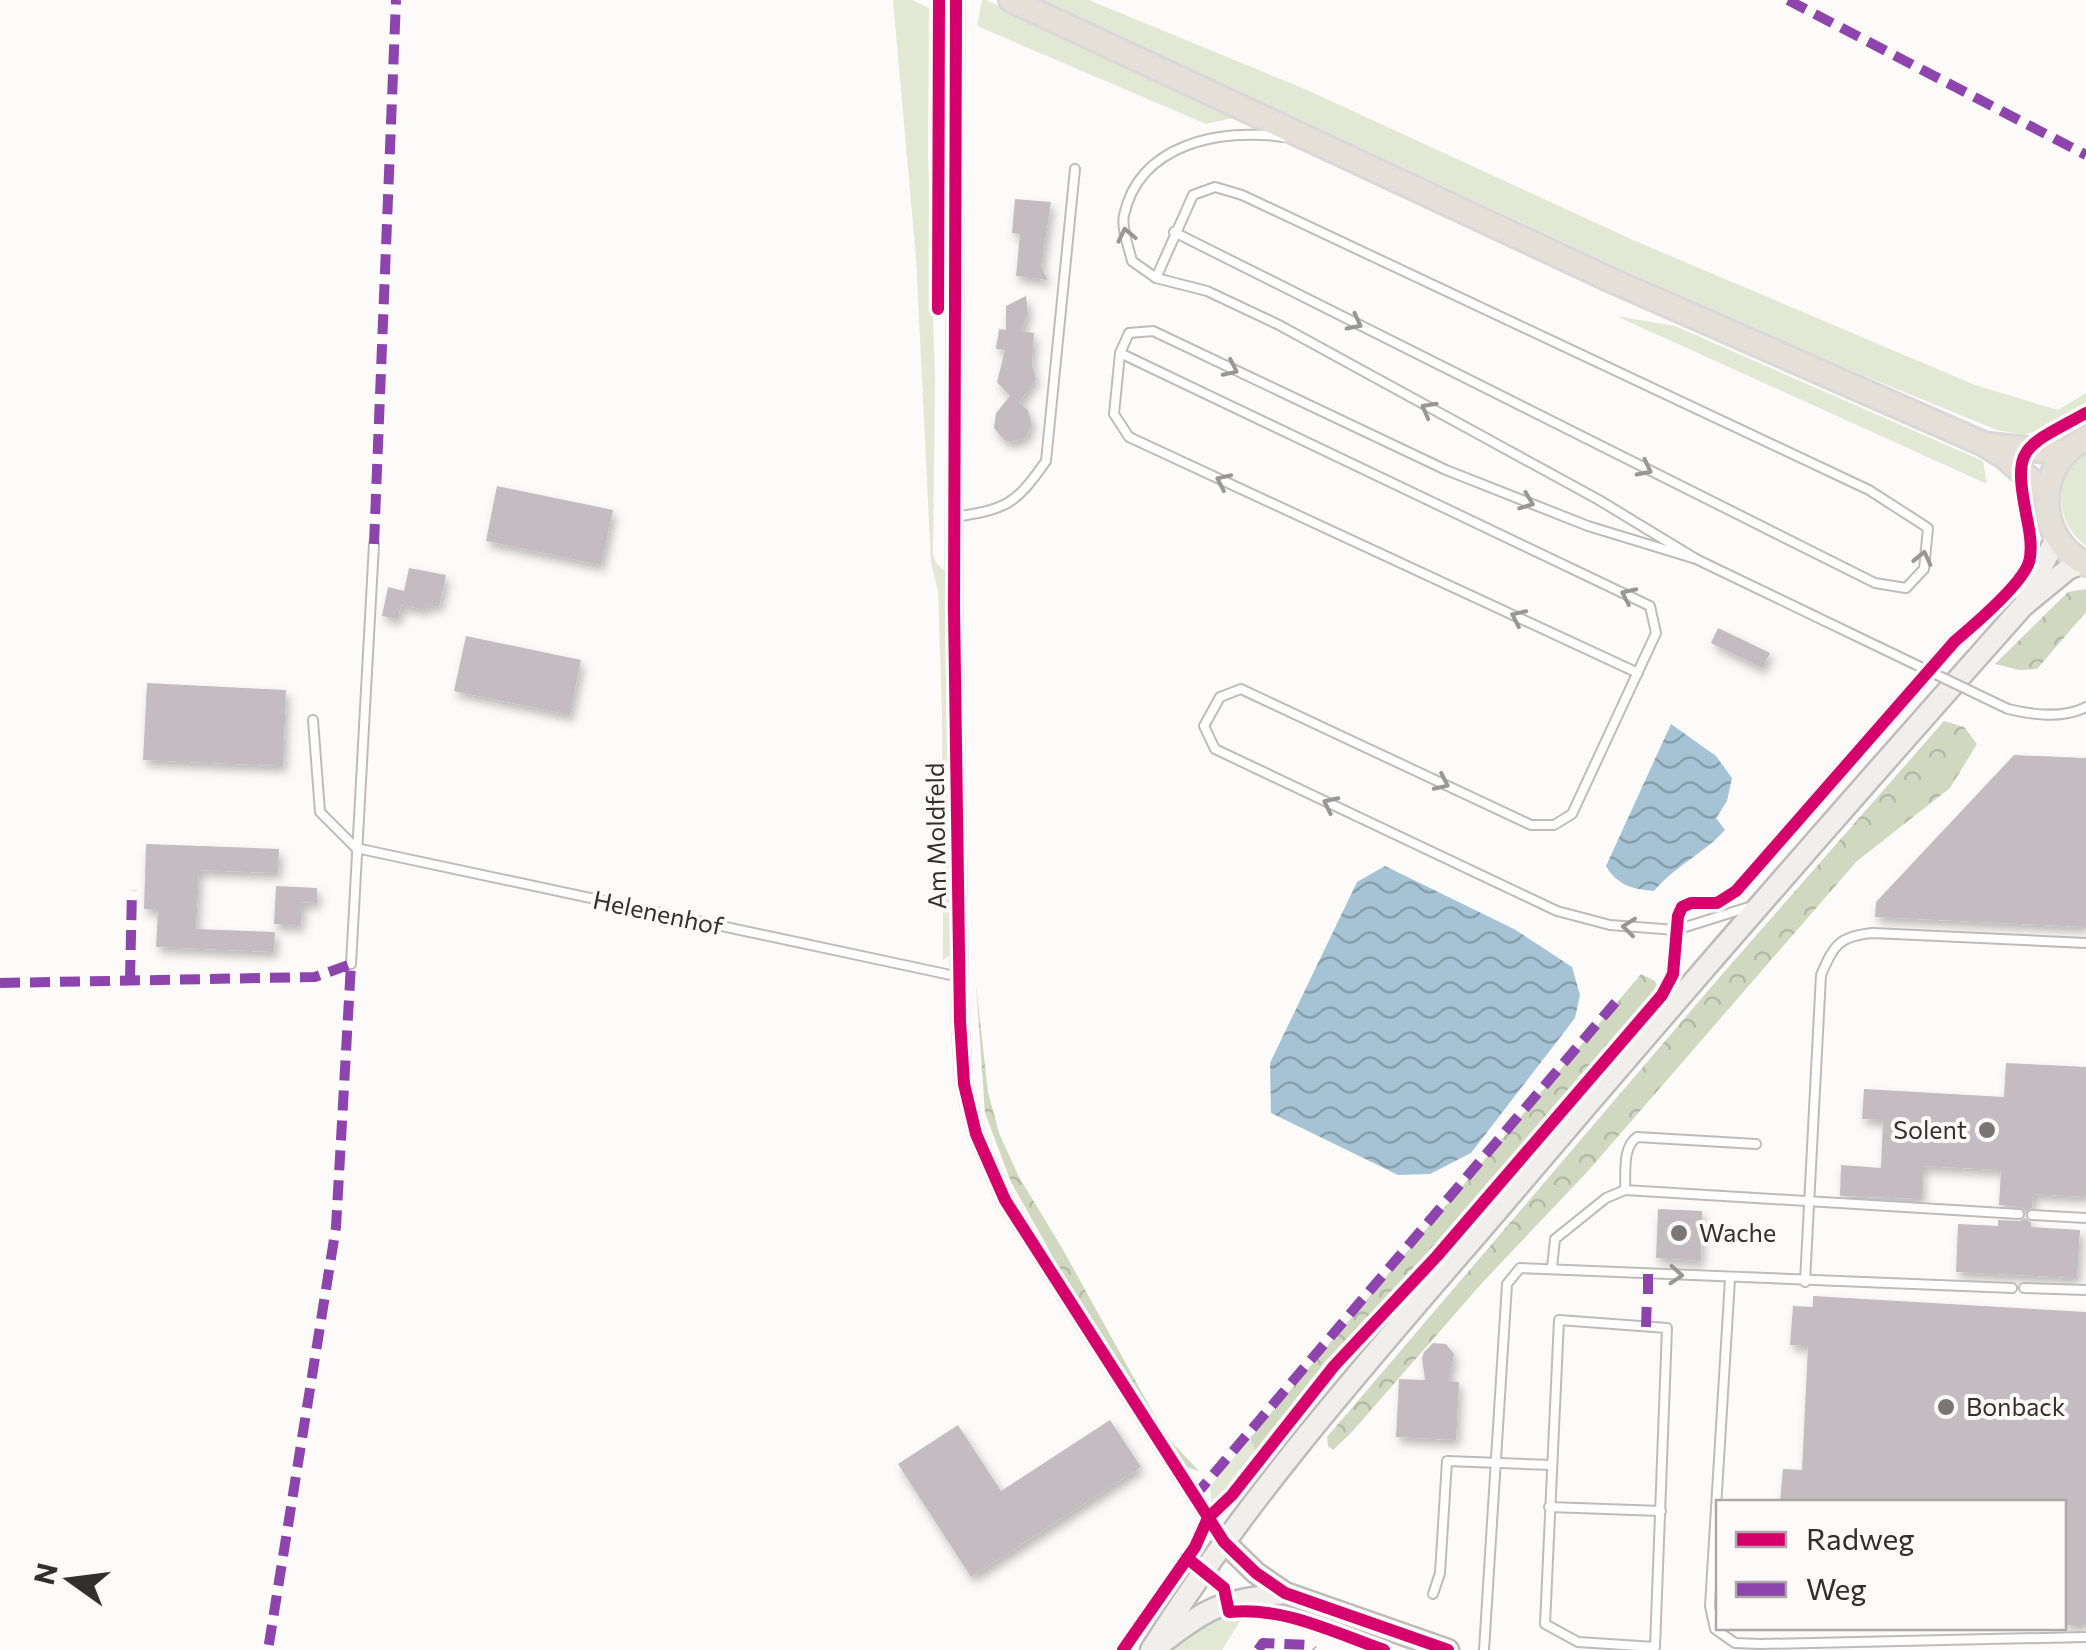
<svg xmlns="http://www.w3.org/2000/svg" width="2086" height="1650" viewBox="0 0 2086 1650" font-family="Commissioner,sans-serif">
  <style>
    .green { fill: #e3e8d5 }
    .forest { fill: url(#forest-crowns) }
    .water { fill: url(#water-waves) }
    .building { fill: #c3bcc1; filter: url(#shadow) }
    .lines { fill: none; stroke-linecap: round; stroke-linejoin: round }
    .lane-casing { stroke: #bebcbb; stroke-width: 12 }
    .street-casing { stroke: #bebcbb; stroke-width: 19 }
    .secondary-casing { stroke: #bebcbb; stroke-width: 25 }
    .primary-casing { stroke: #d9d8d7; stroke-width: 28 }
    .lane { stroke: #fffefe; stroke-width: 8 }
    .street { stroke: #fffefe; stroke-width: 14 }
    .secondary { stroke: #f1efeb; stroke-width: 20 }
    .primary { stroke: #e4e0d8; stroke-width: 22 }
    .lane-bridge-casing { stroke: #bebcbb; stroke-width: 12; stroke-linecap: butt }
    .lane-bridge { stroke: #fffefe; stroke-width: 8 }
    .quiet { stroke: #8e44ad; stroke-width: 10; stroke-dasharray: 20 10; stroke-linecap: butt }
    .cycleway-casing { stroke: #fefaf8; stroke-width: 19 }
    .cycleway { stroke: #d6006c; stroke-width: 12 }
    .oneway { stroke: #989796 }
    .poi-dot { fill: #797776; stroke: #fefaf8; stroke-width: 4 }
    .labels { text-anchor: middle; stroke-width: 8; stroke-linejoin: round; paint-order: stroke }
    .street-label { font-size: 25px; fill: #32302f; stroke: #fefaf8 }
    .poi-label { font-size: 25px; fill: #32302f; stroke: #fefaf8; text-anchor: start }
  </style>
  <defs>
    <pattern id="forest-crowns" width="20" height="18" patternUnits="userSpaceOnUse" patternTransform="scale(2.5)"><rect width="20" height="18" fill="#d0d8c0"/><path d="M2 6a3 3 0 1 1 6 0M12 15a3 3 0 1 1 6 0" fill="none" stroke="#b3baa5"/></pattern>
    <pattern id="water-waves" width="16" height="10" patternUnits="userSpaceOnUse" patternTransform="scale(2.5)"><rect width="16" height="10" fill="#a5c3d4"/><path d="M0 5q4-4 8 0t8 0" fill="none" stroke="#879fac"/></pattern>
    <filter id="shadow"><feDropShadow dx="3.5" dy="6" stdDeviation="5" flood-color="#0004"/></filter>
  </defs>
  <rect width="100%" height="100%" fill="#fdfbf9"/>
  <!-- green -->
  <g class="green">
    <path d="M893 0H912L929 8 928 155 935 381 933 554 936 563 945 571 950 955 943 960 942 714 938 591 931 563 916 258Z"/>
    <path d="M982 0H986L1237 117 1206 124 977 26Z"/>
    <path d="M1042 0H1089L1307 90 1633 240 1975 385 2058 410 2086 393V405L2059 424 2024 435 1997 430 1794 347 1619 268Z"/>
    <path d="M1616 316 1675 326 1983 461 1987 484Z"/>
    <path d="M2086 453V546C2054 522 2052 477 2086 453Z"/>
    <path d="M1250 1438 1258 1458 1220 1501H1211L1210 1487Z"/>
    <path d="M1224 1608 1244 1615 1222 1650H1173L1205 1620Z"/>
  </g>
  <!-- forest -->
  <g class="forest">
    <path d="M2086 589V612L2037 669 2019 670 1995 664 2068 592Z"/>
    <path d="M1944 721 1964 727 1977 744 1950 788 1857 861 1588 1171 1482 1283 1351 1433 1333 1450 1328 1446 1327 1437 1718 979Z"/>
    <path d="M1641 974 1655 981 1658 988 1307 1395 1258 1458 1250 1438Z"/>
    <path d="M976 985 988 1092 999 1133 1019 1177 1062 1248 1166 1436 1199 1471 1177 1464 1127 1389 1011 1182 985 1113Z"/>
  </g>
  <!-- water -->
  <g class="water">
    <path d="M1671 724 1716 756 1732 778 1727 801 1716 818 1725 830C1703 854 1675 866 1654 891 1632 889 1617 885 1606 866Z"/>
    <path d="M1385 866 1514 929 1572 967 1580 995 1575 1018 1471 1153 1430 1174 1398 1175 1271 1113 1270 1063 1357 882Z"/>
  </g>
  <!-- building -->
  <g class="building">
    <path d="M1015 199 1051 202 1041 267 1048 280 1016 276 1020 234 1012 233Z"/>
    <path d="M1026 296 1028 314 1021 331 1034 333 1032 365 1036 379 1019 403 1028 410 1032 425 1025 438 1011 442 1004 440 994 428 996 413 1010 396 997 382 1005 350 996 349 999 329 1006 330V306Z"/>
    <path d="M497 486 613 510 601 565 486 541Z"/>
    <path d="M409 568 446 575 439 607 427 604 426 610 401 605 398 619 382 616 388 587 404 591Z"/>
    <path d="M1718 628 1770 653 1762 668 1711 643Z"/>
    <path d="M466 636 581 660 570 715 454 691Z"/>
    <path d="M147 683 286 690 283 766 143 760Z"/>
    <path d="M2014 755 2086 758V927L1875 917 1876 902Z"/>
    <path d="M146 844 279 849 278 873 199 870 196 929 275 932 274 952 156 947 158 910 144 909Z"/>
    <path d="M276 886 317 888V903L302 902 301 926 274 924Z"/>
    <path d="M2006 1063 2086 1067V1197L2033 1194 2032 1208 2026 1211 2020 1207 1999 1205 2001 1170 1922 1166V1199L1840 1196 1841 1165 1881 1168 1883 1120 1862 1119 1864 1089 2004 1097Z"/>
    <path d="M1658 1209 1702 1211 1701 1261 1656 1258Z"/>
    <path d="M2025 1218 2031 1222V1227L2080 1230 2077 1278 1956 1272 1958 1224 1998 1226V1220L2020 1221Z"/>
    <path d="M1813 1296 2086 1312V1625H2064V1502H1780L1783 1469 1802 1470 1808 1346 1790 1345 1793 1306 1813 1307Z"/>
    <path d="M1433 1343 1446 1344 1454 1354 1449 1381 1459 1382 1456 1440 1396 1437 1399 1379 1425 1380 1422 1358 1424 1352Z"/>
    <path d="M1110 1420 1141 1467 971 1577 898 1464 958 1425 1001 1491Z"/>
  </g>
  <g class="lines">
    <defs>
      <g id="lane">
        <path d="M1284 137C1221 128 1140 143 1124 215 1121 228 1129 248 1132 261L1156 278 1207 291 1279 325 1599 500 1696 559 1881 648"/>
        <path d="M1156 278 1193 195 1215 187 1242 195 1869 490 1928 528 1924 569 1906 588 1875 583 1174 232"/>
        <path d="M1120 353 1650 606 1656 633 1572 814 1554 825H1531L1241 689 1220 697 1204 726 1215 749 1557 911 1610 925 1676 930 1749 907"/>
        <path d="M954 517C1007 509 1015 505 1046 461L1075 169"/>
        <path d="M1638 673 1129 437 1114 414 1120 353 1129 333 1153 331 1446 470 1588 526 1696 559"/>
        <path d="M2008 709C2033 715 2062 719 2086 707"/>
        <path d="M313 720 320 812 356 848 960 977"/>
        <path d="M351 964 374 544"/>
        <path d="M1625 1190C1626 1172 1622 1148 1637 1137L1756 1144"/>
        <path d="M2032 1215 2086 1218"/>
        <path d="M1552 1268 1555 1239 1606 1198 1625 1190 2019 1214"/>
        <path d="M1730 1279 1710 1606 1715 1629 1735 1643 1761 1644 2086 1637"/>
        <path d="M1805 1282 1821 975C1834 945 1839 936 1873 933L2086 943"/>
        <path d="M2024 1288 2086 1290"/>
        <path d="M1559 1320 1667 1328 1655 1647 1578 1642 1545 1624Z"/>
        <path d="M1549 1507 1661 1511"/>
        <path d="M1433 1594 1440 1573 1447 1461 1551 1465"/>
        <path d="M1484 1650 1507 1284 1520 1268 2012 1288"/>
      </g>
      <path id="street" d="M956 0 954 609 960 1021 964 1084 976 1134 1005 1200 1224 1542"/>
      <g id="secondary">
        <path d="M2026 599 2056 538"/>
        <path d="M1224 1542 1256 1573 1285 1593 1448 1650"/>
        <path d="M1162 1643C1213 1603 1223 1602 1285 1593"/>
        <path d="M1151 1650C1250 1493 1376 1352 1497 1211 1670 1007 1845 806 2023 606L2068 569 2082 563"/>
      </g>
      <g id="primary">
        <path d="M1011 0 1611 280 1984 444 2005 457 2046 494"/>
        <path d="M2086 438C2034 464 2034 538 2086 564"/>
        <path d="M1989 445 2065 453"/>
      </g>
    </defs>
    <!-- lane casing -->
    <use href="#lane" class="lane-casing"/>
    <!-- street casing -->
    <use href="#street" class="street-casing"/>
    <!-- secondary casing -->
    <use href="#secondary" class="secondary-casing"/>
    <!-- primary casing -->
    <use href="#primary" class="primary-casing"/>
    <!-- lane -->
    <use href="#lane" class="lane"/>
    <!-- street -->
    <use href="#street" class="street"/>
    <!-- secondary -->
    <use href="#secondary" class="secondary"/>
    <!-- primary -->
    <use href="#primary" class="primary"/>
    <defs>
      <path id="lane-bridge" d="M1881 648 2008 709"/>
    </defs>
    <!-- lane-bridge casing -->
    <use href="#lane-bridge" class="lane-bridge-casing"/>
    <!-- lane-bridge -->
    <use href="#lane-bridge" class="lane-bridge"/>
    <!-- quiet -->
    <g class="quiet">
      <path d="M1788 0 2086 155"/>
      <path d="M374 544 396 0"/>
      <path d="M130 980 132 890"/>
      <path d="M0 983 315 977 351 964 336 1227 268 1650"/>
      <path d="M1648 1294V1274"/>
      <path d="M1646 1327 1647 1297"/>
      <path d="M1194 1497 1619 998"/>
      <path d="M1258 1650 1263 1643 1308 1645 1313 1650"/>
    </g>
    <defs>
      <g id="cycleway">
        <path d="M956 0 954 609 960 1021 964 1084 976 1134 1005 1200 1224 1542 1256 1573 1285 1593 1448 1650"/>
        <path d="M938 309 939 0"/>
        <path d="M1187 1558 1224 1588 1229 1612C1282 1606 1335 1633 1384 1650"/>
        <path d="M1123 1650 1195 1547 1208 1518 1232 1495 1334 1366 1437 1256 1662 995 1673 974 1678 916 1682 907 1691 903H1717L1736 891 1955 641C1974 625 2022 584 2029 562 2032 551 2030 534 2028 524 2012 444 2020 450 2086 413"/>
      </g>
    </defs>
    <!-- cycleway casing -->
    <use href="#cycleway" class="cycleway-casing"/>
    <!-- cycleway -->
    <use href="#cycleway" class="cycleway"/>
  </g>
  <!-- one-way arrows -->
  <defs><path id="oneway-chevron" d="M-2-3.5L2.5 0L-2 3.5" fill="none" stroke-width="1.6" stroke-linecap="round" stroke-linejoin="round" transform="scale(2.5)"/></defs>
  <g class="oneway">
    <use href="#oneway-chevron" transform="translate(1126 235) rotate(-102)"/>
    <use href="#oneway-chevron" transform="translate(1355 323) rotate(27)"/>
    <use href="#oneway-chevron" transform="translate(1231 369) rotate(25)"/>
    <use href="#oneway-chevron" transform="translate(1428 409) rotate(-151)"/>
    <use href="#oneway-chevron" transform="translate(1645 469) rotate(27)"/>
    <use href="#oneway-chevron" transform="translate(1223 481) rotate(-155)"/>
    <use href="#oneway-chevron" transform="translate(1527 502) rotate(21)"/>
    <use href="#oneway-chevron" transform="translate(1923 558) rotate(-77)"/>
    <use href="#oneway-chevron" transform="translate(1628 595) rotate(-155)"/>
    <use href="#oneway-chevron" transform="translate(1518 617) rotate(-155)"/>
    <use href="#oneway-chevron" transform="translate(1442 783) rotate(25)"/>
    <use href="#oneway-chevron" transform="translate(1330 804) rotate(-154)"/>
    <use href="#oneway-chevron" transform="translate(1629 927) rotate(-174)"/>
    <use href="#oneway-chevron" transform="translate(1676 1275) rotate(4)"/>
  </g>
  <!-- markers -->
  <g class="poi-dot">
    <circle cx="1987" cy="1130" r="10"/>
    <circle cx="1679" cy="1233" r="10"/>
    <circle cx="1946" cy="1407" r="10"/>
  </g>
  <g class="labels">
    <!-- street labels -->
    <g class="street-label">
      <text transform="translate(936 836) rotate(-91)" y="9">Am Moldfeld</text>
      <text transform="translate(658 913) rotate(12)" y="9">Helenenhof</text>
    </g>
    <!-- poi labels -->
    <g class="poi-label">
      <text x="1967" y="1139" text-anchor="end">Solent</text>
      <text x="1699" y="1242">Wache</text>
      <text x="1966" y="1416">Bonback</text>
    </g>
  </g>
  <!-- legend -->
  <rect x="1716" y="1500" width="350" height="130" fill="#fefaf8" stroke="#aca9a8" stroke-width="2.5"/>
  <rect x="1736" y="1532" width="50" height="15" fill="#d6006c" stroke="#aca9a8" stroke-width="2.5"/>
  <text x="1806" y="1550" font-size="30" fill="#32302f">Radweg</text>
  <rect x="1736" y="1582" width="50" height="15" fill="#8e44ad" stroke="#aca9a8" stroke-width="2.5"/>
  <text x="1806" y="1600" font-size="30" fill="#32302f">Weg</text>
  <!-- north arrow -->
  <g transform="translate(70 1580) rotate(284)" stroke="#fefaf8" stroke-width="8" paint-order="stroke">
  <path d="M0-8L18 38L0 25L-18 38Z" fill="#32302f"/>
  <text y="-15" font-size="28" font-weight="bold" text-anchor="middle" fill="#32302f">N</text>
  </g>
</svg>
